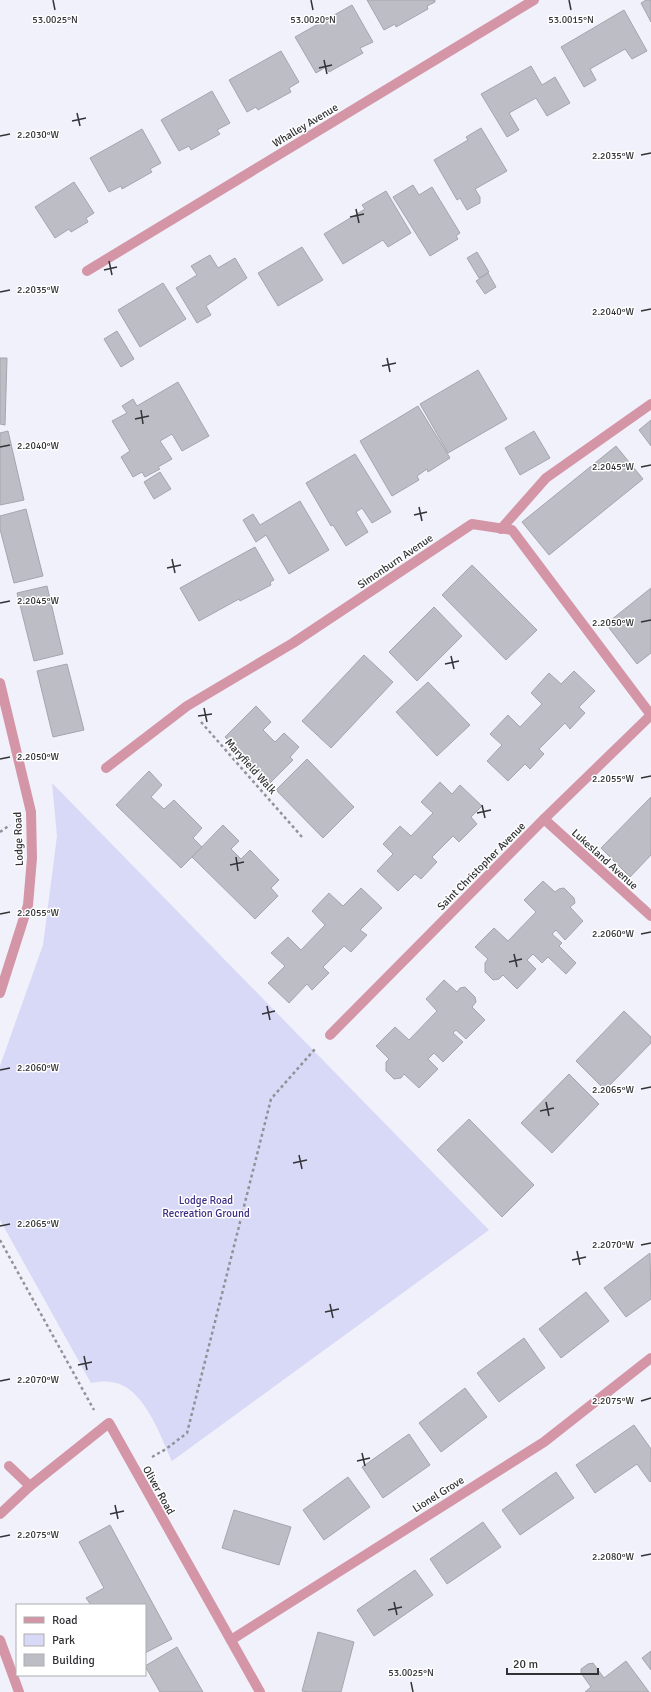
<svg xmlns="http://www.w3.org/2000/svg" width="651" height="1692" viewBox="0 0 651 1692" font-family="Signika,sans-serif">
  <style>
    .green { fill: #d8d8f7 }
    .building { fill: #bdbdc6; stroke: #a5a5ae }
    .lines { fill: none; stroke-linecap: round; stroke-linejoin: round }
    .path { stroke: #919298; stroke-width: 2.5; stroke-dasharray: 3 3; stroke-linecap: butt }
    .minor { stroke: #d496a7; stroke-width: 10 }
    .ticks { fill: none; stroke: #333337; stroke-width: 1.5 }
    .labels { text-anchor: middle; stroke-width: 3; stroke-linejoin: round; paint-order: stroke }
    .street-label { font-size: 11px; fill: #333337; stroke: #fff }
    .park-label { font-size: 11px; fill: #3d2e86; stroke: #fff }
    .ticks-label { font-size: 10px; text-anchor: middle; fill: #333337; stroke: #fff; stroke-width: 3; stroke-linejoin: round; paint-order: stroke }
  </style>
  <rect width="100%" height="100%" fill="#f0f1fa"/>
  <!-- green -->
  <path class="green" d="M52 783 489 1230 172 1461C160 1435 143 1384 110 1382 103 1381 97 1382 91 1383L0 1220V1066L43 945 57 836Z"/>
  <!-- building -->
  <g class="building">
    <path d="M367 0H435V2L427 6 428 9 396 27 395 24 384 30Z"/>
    <path d="M646 0H651V22L641 3Z"/>
    <path d="M352 5 373 42 360 48 363 53 329 72 326 67 316 73 295 37Z"/>
    <path d="M624 10 647 51 632 59 625 49 590 69 596 80 584 87 561 47Z"/>
    <path d="M281 51 299 82 289 88 291 92 258 110 256 107 247 112 229 80Z"/>
    <path d="M531 66 542 85 555 77 570 103 547 116 536 98 509 113 519 130 507 137 481 94Z"/>
    <path d="M212 91 230 123 217 130 220 134 191 150 189 146 179 151 161 120Z"/>
    <path d="M481 128 507 171 475 189 480 197V203L467 210 460 198 457 200 434 160 468 140 466 137Z"/>
    <path d="M142 129 161 163 150 169 152 172 122 189 121 186 109 192 90 158Z"/>
    <path d="M74 182 94 213 86 218 88 222 71 232 69 229 55 238 35 207Z"/>
    <path d="M413 185 419 195 432 187 460 233 456 236 458 239 430 256 393 197Z"/>
    <path d="M386 191 411 233 388 247 383 240 343 264 324 234 365 209 362 205Z"/>
    <path d="M302 247 323 280 278 306 258 273Z"/>
    <path d="M477 252 489 272 479 278 467 258Z"/>
    <path d="M210 255 218 268 235 258 247 278 206 306 211 315 197 323 176 288 197 275 191 266Z"/>
    <path d="M488 273 496 287 485 294 476 281Z"/>
    <path d="M163 283 186 319 140 347 118 310Z"/>
    <path d="M117 331 134 359 121 367 104 339Z"/>
    <path d="M0 358H7L5 425 0 424Z"/>
    <path d="M478 370 507 419 448 453 420 404Z"/>
    <path d="M178 382 209 436 182 451 172 434 160 441 172 459 158 467 160 469 145 477 142 472 133 477 121 457 130 451 112 421 127 413 122 406 133 399 137 406Z"/>
    <path d="M418 406 450 458 428 472 427 469 417 476 419 480 392 496 360 441Z"/>
    <path d="M651 420V446L639 430Z"/>
    <path d="M8 431 24 500 0 505V433Z"/>
    <path d="M534 431 550 458 520 475 505 448Z"/>
    <path d="M616 446 643 479 549 555 522 522Z"/>
    <path d="M355 454 391 512 372 523 362 508 356 512 368 532 346 546 333 525 331 526 306 483Z"/>
    <path d="M160 472 171 489 154 499 144 482Z"/>
    <path d="M300 501 329 550 289 574 266 535 256 542 243 520 253 514 260 525Z"/>
    <path d="M26 509 43 576 14 583 0 529V516Z"/>
    <path d="M255 547 274 580 270 582 271 585 240 601 239 599 199 621 180 588Z"/>
    <path d="M472 565 537 630 506 660 442 595Z"/>
    <path d="M47 586 63 654 34 661 17 593Z"/>
    <path d="M651 588V653L637 664 606 624Z"/>
    <path d="M434 607 462 636 417 681 389 652Z"/>
    <path d="M364 655 393 682 331 748 302 721Z"/>
    <path d="M67 664 84 730 53 737 37 671Z"/>
    <path d="M574 671 595 691 579 707 585 713 570 729 565 723 539 749 544 754 530 769 525 764 508 781 487 761 502 745 490 734 508 715 520 727 542 704 531 693 549 673 561 684Z"/>
    <path d="M428 682 470 725 437 756 396 712Z"/>
    <path d="M256 706 271 722 263 730 275 742 284 733 299 747 290 757 293 760 270 783 225 737Z"/>
    <path d="M307 759 354 807 323 838 276 790Z"/>
    <path d="M149 771 162 785 151 797 164 809 174 800 202 828 193 838 202 847 181 868 116 805Z"/>
    <path d="M440 782 452 794 460 785 482 806 471 817 477 824 459 842 453 836 432 857 437 862 421 879 415 874 398 891 377 871 393 854 383 844 400 826 411 836 433 813 421 802Z"/>
    <path d="M651 797V855L630 877 601 848Z"/>
    <path d="M223 825 239 841 231 849 241 859 250 850 279 880 271 888 278 896 255 919 192 857Z"/>
    <path d="M543 881 555 892 559 889 564 888 574 898 575 903 570 907 583 921 565 940 556 930 552 934 562 943 559 946 576 963 566 974 548 957 542 963 533 954 527 960 536 969 517 989 503 975 499 979 493 980 485 972V963L488 959 475 947 494 928 508 941 536 912 524 900Z"/>
    <path d="M361 888 382 908 360 930 367 935 351 952 344 946 323 967 329 973 312 990 307 984 289 1003 268 983 285 966 271 953 288 937 301 950 325 925 312 911 329 893 343 906Z"/>
    <path d="M444 980 457 992 460 988 465 987 475 997 476 1002 472 1007 485 1020 466 1039 456 1030 453 1033 463 1042 443 1062 434 1053 428 1059 438 1069 419 1088 404 1074 401 1078 394 1079 386 1071V1062L389 1059 376 1046 395 1027 409 1040 437 1011 426 999Z"/>
    <path d="M624 1011 651 1037V1043L605 1090 576 1061Z"/>
    <path d="M569 1074 599 1104 552 1153 521 1123Z"/>
    <path d="M469 1119 534 1185 502 1217 437 1150Z"/>
    <path d="M650 1253 651 1299 626 1317 604 1288Z"/>
    <path d="M586 1292 609 1321 561 1358 539 1329Z"/>
    <path d="M524 1338 545 1368 499 1402 477 1373Z"/>
    <path d="M465 1388 487 1417 441 1452 419 1423Z"/>
    <path d="M634 1425 651 1449V1481L650 1482 637 1464 595 1493 576 1465Z"/>
    <path d="M409 1434 430 1465 383 1498 362 1467Z"/>
    <path d="M556 1472 574 1498 520 1535 502 1510Z"/>
    <path d="M348 1477 370 1507 324 1540 303 1510Z"/>
    <path d="M234 1510 291 1527 279 1565 222 1548Z"/>
    <path d="M483 1522 501 1547 447 1584 430 1559Z"/>
    <path d="M110 1525 172 1639 145 1653V1605H91L86 1598 104 1588 79 1542Z"/>
    <path d="M415 1570 433 1595 374 1636 357 1610Z"/>
    <path d="M318 1632 354 1642 341 1692H308L302 1691Z"/>
    <path d="M177 1647 203 1692H160L145 1666Z"/>
    <path d="M651 1651V1670L642 1658Z"/>
    <path d="M626 1661 649 1692H585L591 1687 581 1673V1669L588 1664 593 1663 604 1678Z"/>
  </g>
  <g class="lines">
    <!-- path -->
    <g class="path">
      <path d="M201 722 302 837"/>
      <path d="M0 832 10 825"/>
      <path d="M0 1240 94 1410"/>
      <path d="M152 1457 166 1449 187 1433 271 1099 315 1049"/>
    </g>
    <!-- minor -->
    <g class="minor">
      <path d="M87 271 534 0"/>
      <path d="M501 529 546 478 651 404"/>
      <path d="M0 683 31 812 32 858 28 905 0 993"/>
      <path d="M106 768 187 706 293 643 472 524 512 530 651 715"/>
      <path d="M544 819 651 916"/>
      <path d="M330 1035 544 819 651 715"/>
      <path d="M9 1466 30 1486"/>
      <path d="M0 1514 30 1486 109 1423 260 1692"/>
      <path d="M0 1640 19 1692"/>
      <path d="M231 1640 544 1442 651 1358"/>
    </g>
  </g>
  <!-- ticks -->
  <path class="ticks" d="M53 0 55 10M311 0 313 10M569 0 571 10M324 60 327 74M319 68 332 65M77 113 80 126M72 121 86 118M0 136 10 134M641 155 651 153M356 209 359 223M350 217 364 214M109 261 112 275M104 270 117 267M0 292 10 290M641 311 651 309M387 358 390 372M382 366 396 363M141 410 143 424M135 419 149 416M0 447 10 445M641 467 651 465M419 507 422 521M414 515 427 512M172 559 175 573M167 568 181 565M0 603 10 601M641 622 651 620M451 656 454 669M445 664 459 661M204 708 207 722M198 716 212 714M0 759 10 757M641 778 651 776M482 805 485 818M477 813 491 810M236 857 238 871M230 865 244 862M0 914 10 912M641 934 651 932M514 954 517 967M509 962 522 959M267 1006 270 1020M262 1014 275 1011M0 1070 10 1068M641 1089 651 1087M546 1102 549 1116M540 1111 554 1108M299 1155 302 1169M293 1163 307 1160M0 1226 10 1224M641 1245 651 1243M577 1251 580 1265M572 1260 586 1257M330 1304 333 1318M325 1312 339 1309M84 1356 87 1370M78 1365 92 1362M0 1381 10 1379M641 1401 651 1398M362 1453 365 1466M357 1461 370 1458M115 1505 118 1519M110 1514 124 1511M0 1537 10 1535M641 1556 651 1554M394 1602 397 1615M388 1610 402 1607M411 1682 413 1692"/>
  <g class="labels">
    <!-- street labels -->
    <g class="street-label">
      <text transform="translate(305 125) rotate(-31)" y="4">Whalley Avenue</text>
      <text transform="translate(395 561) rotate(-34)" y="4">Simonburn Avenue</text>
      <text transform="translate(251 766) rotate(48)" y="4">Maryfield Walk</text>
      <text transform="translate(18 839) rotate(-92)" y="4">Lodge Road</text>
      <text transform="translate(605 859) rotate(42)" y="4">Lukesland Avenue</text>
      <text transform="translate(481 866) rotate(-45)" y="4">Saint Christopher Avenue</text>
      <text transform="translate(159 1490) rotate(61)" y="4">Oliver Road</text>
      <text transform="translate(438 1494) rotate(-32)" y="4">Lionel Grove</text>
    </g>
    <!-- park labels -->
    <g class="park-label">
      <text x="206" y="1204">Lodge Road<tspan x="206" dy="13">Recreation Ground</tspan></text>
    </g>
  </g>
  <g class="ticks-label">
    <text x="55" y="23">53.0025°N</text>
    <text x="313" y="23">53.0020°N</text>
    <text x="571" y="23">53.0015°N</text>
    <text x="38" y="138">2.2030°W</text>
    <text x="613" y="159">2.2035°W</text>
    <text x="38" y="293">2.2035°W</text>
    <text x="613" y="315">2.2040°W</text>
    <text x="38" y="449">2.2040°W</text>
    <text x="613" y="470">2.2045°W</text>
    <text x="38" y="604">2.2045°W</text>
    <text x="613" y="626">2.2050°W</text>
    <text x="38" y="760">2.2050°W</text>
    <text x="613" y="782">2.2055°W</text>
    <text x="38" y="916">2.2055°W</text>
    <text x="613" y="937">2.2060°W</text>
    <text x="38" y="1071">2.2060°W</text>
    <text x="613" y="1093">2.2065°W</text>
    <text x="38" y="1227">2.2065°W</text>
    <text x="613" y="1248">2.2070°W</text>
    <text x="38" y="1383">2.2070°W</text>
    <text x="613" y="1404">2.2075°W</text>
    <text x="38" y="1538">2.2075°W</text>
    <text x="613" y="1560">2.2080°W</text>
    <text x="411" y="1676">53.0025°N</text>
  </g>
  <!-- legend -->
  <rect x="16" y="1604" width="130" height="72" fill="#ffffff" stroke="#adadaf"/>
  <rect x="24" y="1617" width="20" height="6" fill="#d496a7" stroke="#adadaf"/>
  <text x="52" y="1624" font-size="12" fill="#333337">Road</text>
  <rect x="24" y="1634" width="20" height="12" fill="#d8d8f7" stroke="#adadaf"/>
  <text x="52" y="1644" font-size="12" fill="#333337">Park</text>
  <rect x="24" y="1654" width="20" height="12" fill="#bdbdc6" stroke="#adadaf"/>
  <text x="52" y="1664" font-size="12" fill="#333337">Building</text>
  <!-- scale -->
  <path d="M507 1668v6h91v-6" fill="none" stroke="#333337" stroke-width="2"/>
  <text x="513" y="1668" font-size="12" fill="#333337" stroke="#ffffff" stroke-width="3" paint-order="stroke">20 m</text>
</svg>
